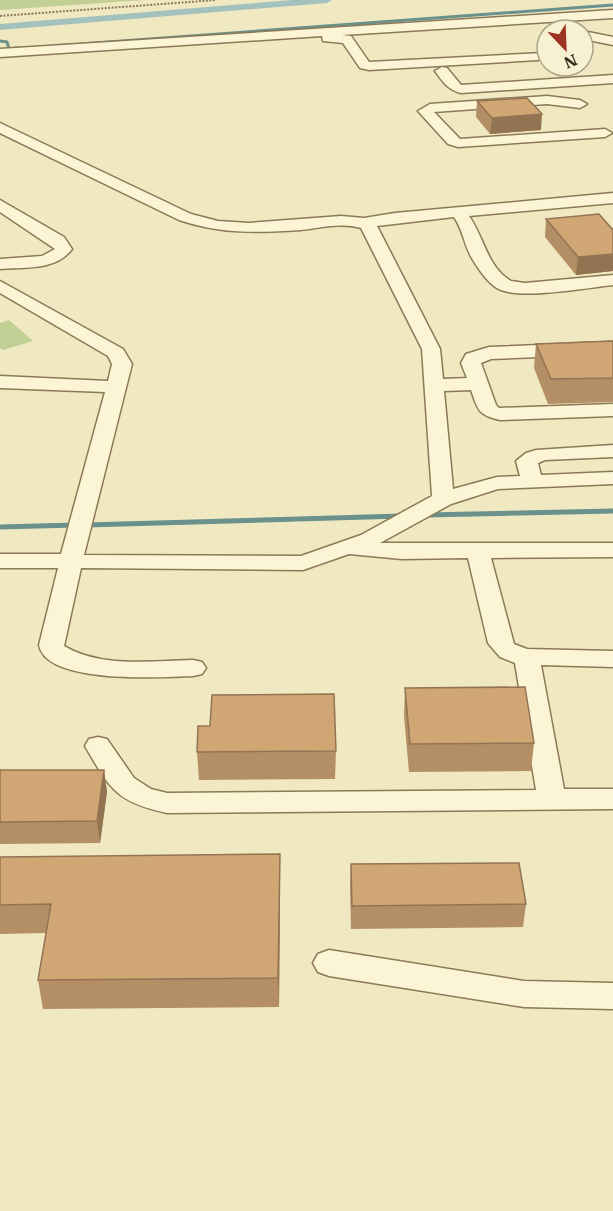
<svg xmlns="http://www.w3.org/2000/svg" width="613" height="1211" viewBox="0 0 613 1211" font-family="'IBM Plex Serif',serif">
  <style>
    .green { fill: #c1cf94 }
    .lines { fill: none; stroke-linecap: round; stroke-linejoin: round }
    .stream-far1 { stroke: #6a918c; stroke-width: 3 }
    .stream { stroke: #6a918c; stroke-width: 5 }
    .canal { fill: #a4c2bd; fill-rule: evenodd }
    .minor-casing { stroke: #8b7957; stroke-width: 3 }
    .path { stroke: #8b7957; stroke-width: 2; stroke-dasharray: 2 1.5; stroke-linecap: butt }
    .minor { fill: #fbf4d5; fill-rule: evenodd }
    .wall { fill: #b48f65 }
    .shaded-wall { fill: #927452 }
    .building { fill: #d1a675; stroke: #927452; stroke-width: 1.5 }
  </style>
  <rect width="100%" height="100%" fill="#f0e8c1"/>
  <!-- green -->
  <g class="green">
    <path d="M0 0H145L0 10Z"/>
    <path d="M9 320 33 341 3 350 0 348V323Z"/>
  </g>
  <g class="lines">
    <!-- stream-far1 -->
    <g class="stream-far1">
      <path d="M0 41 7 42 9 49 17 48"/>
      <path d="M54 46 613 5"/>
    </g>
    <!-- stream -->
    <g class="stream">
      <path d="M425 515 613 511"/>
      <path d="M86 525 402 516"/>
      <path d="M0 527 76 525"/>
    </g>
    <!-- canal -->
    <path class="canal" d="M292 0H332L327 3 0 30V24Z"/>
    <defs>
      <g id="minor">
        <path d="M613 10V18L342 35 351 36 369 62 543 53 544 56 538 60 369 70 360 68 343 43 323 41 322 36 0 57V49Z"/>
        <path d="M583 31 613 37V45L583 39Z"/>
        <path d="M442 67 447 68 461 85 613 75V83L461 93C448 90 443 82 435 71Z"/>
        <path d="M547 96 580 100 587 104 580 108 547 104 434 112 460 139 605 129 612 133 605 137 458 147 448 144 418 111 430 104Z"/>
        <path d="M0 123 191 214 218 221 249 223 341 216 364 218 395 213 613 193V203L469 216C484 237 487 267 511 281L525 283 613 275V285C586 288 525 299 501 290 490 286 479 270 473 260 464 246 464 232 454 217L377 226 440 349 443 379 467 378 461 363 466 354 489 347 613 342V354L491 359 481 363 496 405 499 408 613 404V416L500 420C478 415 478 410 471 390L444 391 453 489 497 477 520 476 516 461 526 453 536 450 613 445V457L545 460 538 463 541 475 613 472V484L498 489 451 504 380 543H613V557L491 558 514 644 527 649 613 651V667L541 665 564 789H613V809L167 813C116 802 110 789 85 746L89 739 98 737 107 739 134 778 151 789 167 793 536 790 515 663 500 657 488 643 468 558 402 559 349 554 303 570 81 568 64 646C101 668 151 661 193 660L202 662 206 668 202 674 193 676C163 677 46 685 39 645L58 568H0V554H61L105 392 0 388V376L108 381 112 364 108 356 0 293V281L123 349 132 364 84 555 301 556 361 535 432 496 422 349 361 228C342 222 320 228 301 230 258 233 220 234 179 220L0 133Z"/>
        <path d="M0 200 64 237 72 249C56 271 24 267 0 269V259L42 256 55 249 0 212Z"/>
        <path d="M329 950 524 981 613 983V1009L524 1007 329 976 318 972 313 963 318 954Z"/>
      </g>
    </defs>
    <!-- minor casing -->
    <use href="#minor" class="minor-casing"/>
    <!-- path -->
    <path class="path" d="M0 16 216 0"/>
    <!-- minor -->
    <use href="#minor" class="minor"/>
  </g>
  <!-- wall -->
  <g class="wall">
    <path d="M477 101 541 130 490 134 476 117Z"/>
    <path d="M546 219 613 230V271L576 275 545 237Z"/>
    <path d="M613 341V402L548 404 534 368 536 344Z"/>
    <path d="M405 688 534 743 531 771 409 772 404 716Z"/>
    <path d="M336 751 335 779 199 780 197 752Z"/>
    <path d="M0 770H104L107 792 100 843 0 844Z"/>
    <path d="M0 857 280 882 279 1007 43 1009 38 980 46 933 0 934Z"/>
    <path d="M351 864 526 904 523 927 351 929 350 887Z"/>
  </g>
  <!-- shaded-wall -->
  <g class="shaded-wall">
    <path d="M542 114 541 130 490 134 492 118Z"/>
    <path d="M613 254V271L576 275 578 257Z"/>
    <path d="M104 770 107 792 100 843 97 821Z"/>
    <path d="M280 854V882L279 1007 278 978Z"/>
  </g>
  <!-- building -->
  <g class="building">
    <path d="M527 98 542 114 492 118 477 101Z"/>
    <path d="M599 214 613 230V254L578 257 546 219Z"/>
    <path d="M613 341V378L551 379 536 344Z"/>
    <path d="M525 687 534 743 410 744 405 688Z"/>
    <path d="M334 694 336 751 197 752 198 726H210L212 695Z"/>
    <path d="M0 770H104L97 821 0 822Z"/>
    <path d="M280 854 278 978 38 980 51 904 0 905V857Z"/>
    <path d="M519 863 526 904 352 906 351 864Z"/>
  </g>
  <!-- north arrow -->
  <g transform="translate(565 48) rotate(157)"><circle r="28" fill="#f7f1d1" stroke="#aba389" stroke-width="1.5"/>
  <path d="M0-4.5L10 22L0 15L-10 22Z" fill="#9d3224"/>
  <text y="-9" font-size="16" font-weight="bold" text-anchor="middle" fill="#3a2e1d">N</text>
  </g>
</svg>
